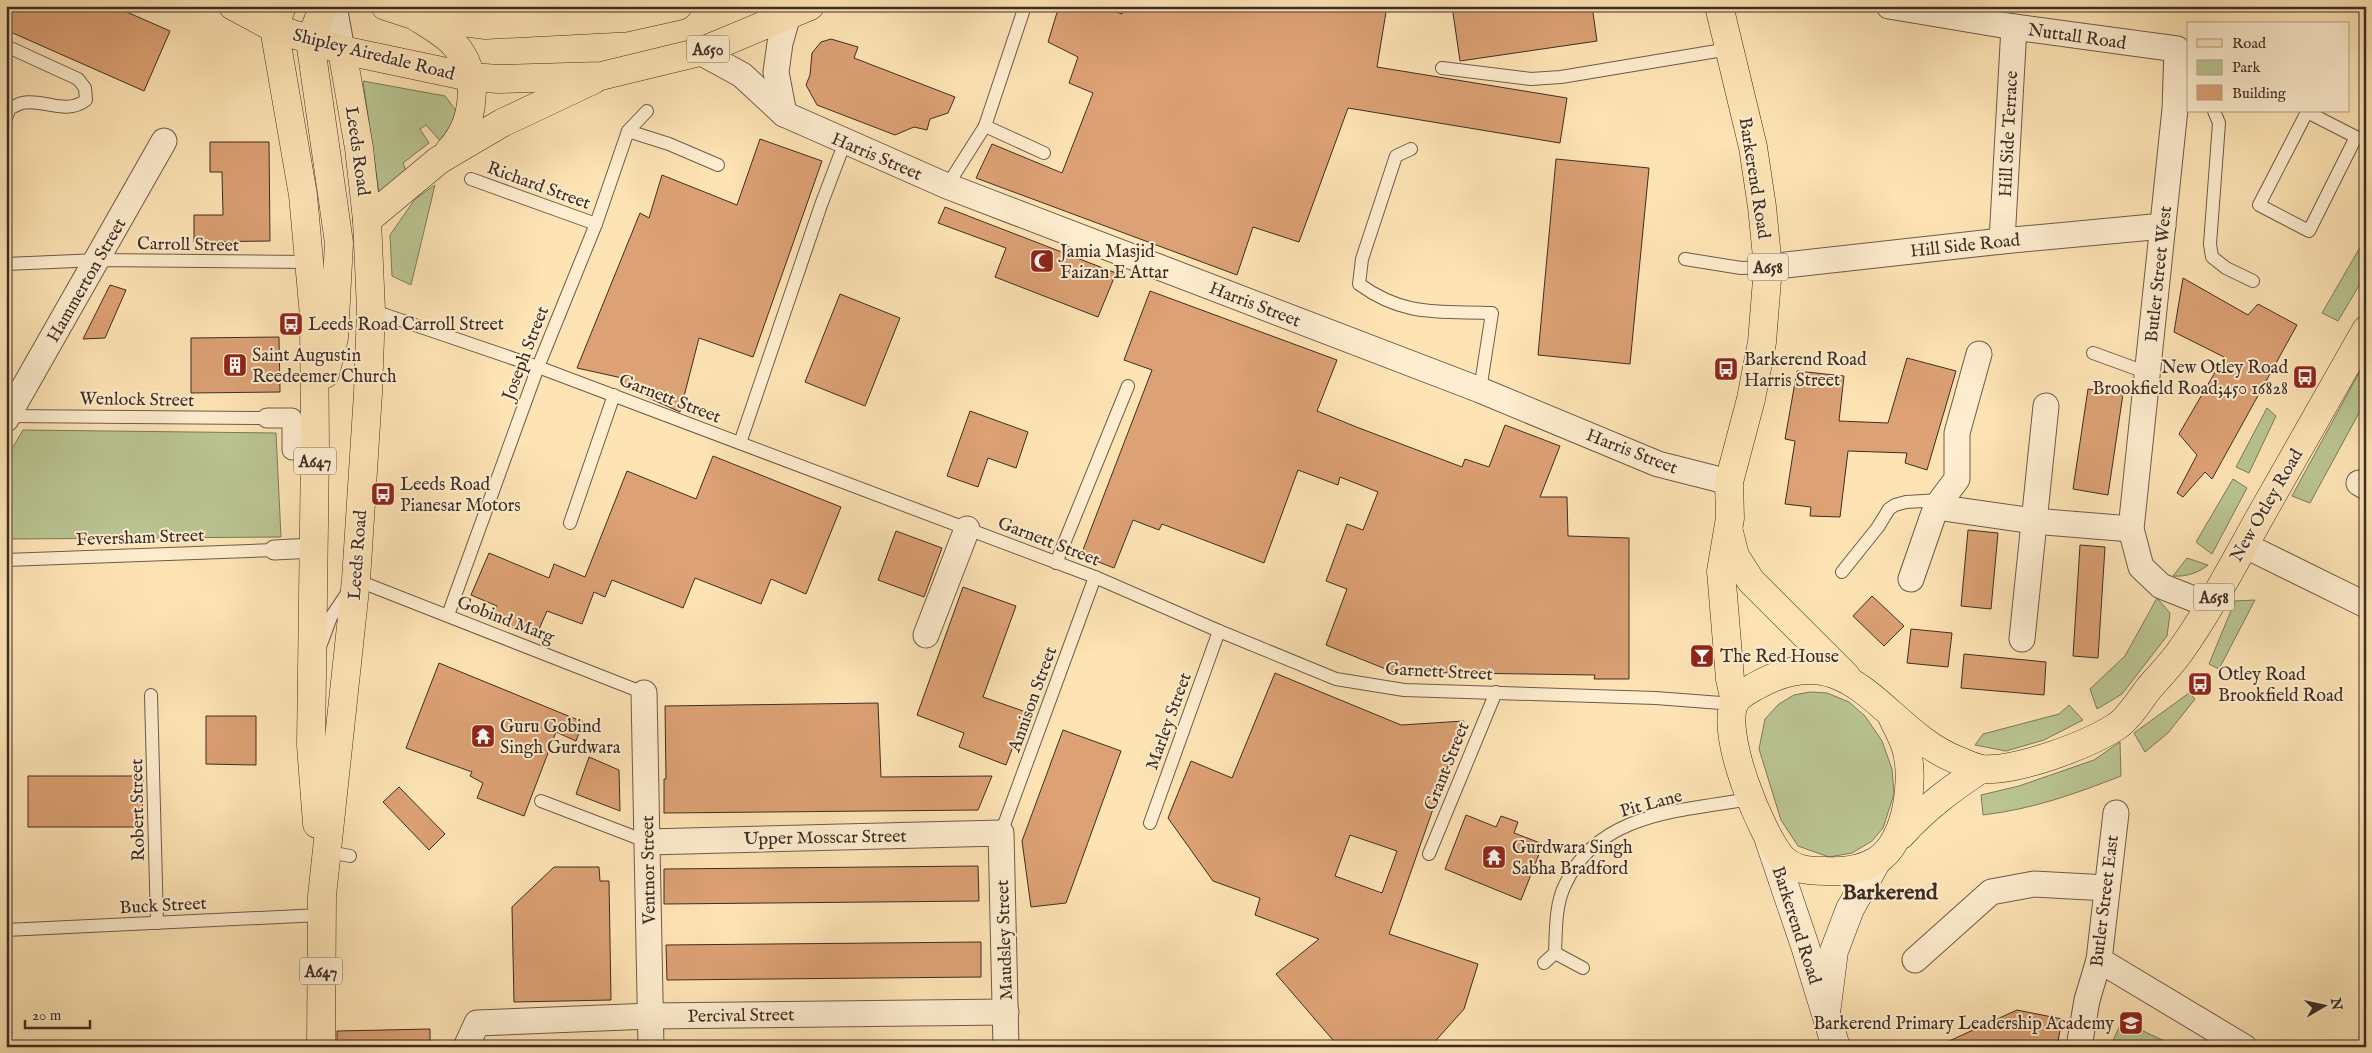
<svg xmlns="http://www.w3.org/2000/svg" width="2372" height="1053" viewBox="0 0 2372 1053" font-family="'IM FELL English',serif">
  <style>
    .green { fill: #bac592; stroke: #7c795c }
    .building { fill: #dca174; stroke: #3e2d25; fill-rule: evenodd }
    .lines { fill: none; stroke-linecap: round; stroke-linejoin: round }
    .service-casing { stroke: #6e5b49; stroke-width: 14 }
    .pedestrian-casing { stroke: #6e5b49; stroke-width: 21 }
    .minor-casing { stroke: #6e5b49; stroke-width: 27 }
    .secondary-casing { stroke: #3e2d25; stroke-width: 29 }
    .primary-casing { stroke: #3e2d25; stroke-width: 29 }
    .service { stroke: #feedcf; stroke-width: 12 }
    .pedestrian { stroke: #feedcf; stroke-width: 19 }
    .minor { stroke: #feedcf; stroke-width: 25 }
    .secondary { stroke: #feedcf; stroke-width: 28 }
    .primary { stroke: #fee4b5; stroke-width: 28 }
    .labels { text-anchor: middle; stroke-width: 4; stroke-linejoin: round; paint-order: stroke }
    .shield { fill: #feedcf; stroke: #786758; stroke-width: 1 }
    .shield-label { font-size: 16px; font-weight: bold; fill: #3e2d25 }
    .street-label { font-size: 18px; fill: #3e2d25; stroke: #feedcf }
    .poi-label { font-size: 18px; fill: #3e2d25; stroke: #feedcf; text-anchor: start }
    .district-label { font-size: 22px; font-weight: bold; fill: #3e2d25; stroke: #feedcf }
  </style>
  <rect width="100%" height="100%" fill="#fee4b5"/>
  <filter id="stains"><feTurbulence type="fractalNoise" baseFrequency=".004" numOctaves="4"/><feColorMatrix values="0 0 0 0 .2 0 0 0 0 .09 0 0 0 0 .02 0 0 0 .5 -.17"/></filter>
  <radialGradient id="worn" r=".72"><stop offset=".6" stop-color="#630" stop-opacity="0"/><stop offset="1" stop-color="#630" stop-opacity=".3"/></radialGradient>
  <!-- green -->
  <g class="green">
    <path d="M363 81 445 96 460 116 442 143 426 125 420 129 429 143 403 163 406 171 379 192Z"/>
    <path d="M435 185 411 285 392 276 390 235 415 199Z"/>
    <path d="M2366 237V274L2338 321 2322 313Z"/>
    <path d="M2366 360V400L2310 503 2292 496Z"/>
    <path d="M2267 408 2276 416 2249 473 2236 467Z"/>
    <path d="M23 430 276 433 281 537 11 539 6 533V459Z"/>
    <path d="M2233 479 2247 488 2212 554 2196 542Z"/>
    <path d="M2187 558 2208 565C2198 573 2186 577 2173 576Z"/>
    <path d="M2157 598 2170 613 2167 636 2122 694 2097 709 2090 689 2125 656Z"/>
    <path d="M2255 600 2219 669 2209 664 2235 601Z"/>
    <path d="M1810 692 1827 693 1849 702 1865 716 1882 741 1892 769 1894 794 1883 828 1872 841 1852 853 1829 857 1798 846 1781 820 1759 749 1765 719 1779 704 1794 695Z"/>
    <path d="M2189 693 2195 699 2168 733 2145 752 2134 733Z"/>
    <path d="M2069 705 2083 720 2044 740 2006 751 1975 745 1983 734 2059 714Z"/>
    <path d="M2120 742 2121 776C2075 794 2033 809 1983 815L1981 795 2019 786 2094 760Z"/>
    <path d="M2122 1021 2177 1047H2110Z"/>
  </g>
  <!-- building -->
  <g class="building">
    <path d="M6 6H113L170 31 144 91 6 30Z"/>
    <path d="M1059 6H1100L1122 14 1126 6H1387L1377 67 1567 98 1560 143 1348 108 1299 242 1253 227 1237 275 976 178 992 144 1062 173 1093 93 1069 83 1078 57 1048 42Z"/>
    <path d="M1452 6H1592L1597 41 1460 61Z"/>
    <path d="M831 39 858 47 854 58 955 97 948 113 930 119 927 130 914 127 895 135 817 105 806 85 810 75 812 53 821 42Z"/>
    <path d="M760 139 822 161 753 357 699 338 680 412 620 385 622 378 577 368 640 213 649 218 662 175 737 205Z"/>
    <path d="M210 142H269L270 241 194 242V215H223L222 172H210Z"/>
    <path d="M1556 159 1649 168 1630 364 1538 355Z"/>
    <path d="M945 207 1116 273 1098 317 995 277 1006 248 938 223Z"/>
    <path d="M2183 278 2248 315 2258 304 2297 325 2212 479 2205 472 2183 497 2177 493 2197 455 2179 434 2224 357 2174 332Z"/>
    <path d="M110 285 126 290 105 338 83 339Z"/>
    <path d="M1150 291 1337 360 1317 411 1359 428 1462 467 1465 459 1489 467 1505 425 1560 446 1540 497H1567L1568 536 1629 538V679H1594L1595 675 1393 672 1326 645 1347 589 1326 581 1347 524 1363 530 1378 492 1340 477 1338 485 1298 470 1264 563 1162 524 1159 530 1133 520 1114 568 1081 555 1152 370 1124 360Z"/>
    <path d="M840 294 900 318 865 406 805 382Z"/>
    <path d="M279 337 280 392 191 393V338Z"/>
    <path d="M1907 358 1956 371 1927 470 1905 463 1907 453 1848 451 1840 517 1810 516 1811 507 1785 504 1795 441 1785 439 1797 371 1844 376 1839 421 1888 423Z"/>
    <path d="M2088 389 2123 394 2108 495 2073 489Z"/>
    <path d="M970 411 1028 432 1016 468 988 458 978 487 947 476Z"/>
    <path d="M713 456 841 507 806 594 771 579 761 604 695 578 683 608 612 580 605 597 594 592 582 624 547 611 536 636 492 620 497 606 471 595 489 553 549 578 554 564 585 577 627 471 696 499Z"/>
    <path d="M1968 530 1998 533 1991 609 1961 606Z"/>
    <path d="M896 531 942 548 924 597 878 580Z"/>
    <path d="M2080 545 2105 547 2098 658 2073 656Z"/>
    <path d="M963 587 1016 606 983 697 1026 712 1006 765 959 747 964 733 917 715Z"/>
    <path d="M1872 596 1904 626 1884 646 1853 616Z"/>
    <path d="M1911 629 1952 633 1948 667 1907 663Z"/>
    <path d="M1964 654 2046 662 2044 695 1961 688Z"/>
    <path d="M439 663 583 722 576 741 556 732 524 816 477 798 483 783 470 776 472 772 406 748Z"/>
    <path d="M1275 673 1401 725 1464 721 1389 934 1478 964 1464 1009 1430 1047H1339L1276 974 1319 939 1255 915 1260 898 1213 881 1168 818 1191 761 1232 778ZM1350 835 1397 851 1382 893 1335 876Z"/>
    <path d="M878 703 881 777 992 776 978 810 664 813V779H666L665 706Z"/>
    <path d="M206 716H256V765L206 764Z"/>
    <path d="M1063 730 1121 751 1066 903 1031 907 1022 841Z"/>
    <path d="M589 757 619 770 620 811 576 794Z"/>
    <path d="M28 776H143L142 827H28Z"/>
    <path d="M399 787 445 834 429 850 383 802Z"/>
    <path d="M1466 815 1496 827 1501 816 1518 822 1514 833 1543 844 1521 900 1445 869Z"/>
    <path d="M978 866 979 901 664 904V869Z"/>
    <path d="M554 867H599L600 881H609L611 1000 514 1002 512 907Z"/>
    <path d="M981 942V977L667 980 666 945Z"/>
    <path d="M2017 1010 2062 1019 2057 1047H1936Z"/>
    <path d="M430 1029V1047H337V1031Z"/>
  </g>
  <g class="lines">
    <defs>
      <g id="service">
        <path d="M6 46 78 79 85 88 86 100C65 116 43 98 22 103 18 104 14 107 10 108L6 118"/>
        <path d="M1442 68 1531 79 1561 77 1729 49"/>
        <path d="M2214 111 2219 123 2210 244 2212 257 2226 268 2253 281"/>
        <path d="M2307 112 2356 137 2309 231 2259 205Z"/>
        <path d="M985 126 1044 153"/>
        <path d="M628 131 669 144 718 165"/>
        <path d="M1411 149 1396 156 1362 259 1359 284C1404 317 1439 311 1492 313L1480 390"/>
        <path d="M471 179 596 224"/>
        <path d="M947 186 985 126 1025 6"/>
        <path d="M1685 259 1741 268 1768 267"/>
        <path d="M6 264 98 260 309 262"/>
        <path d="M371 310 538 367 1095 577 1219 631 1336 679 1404 690 1656 698 1734 704"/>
        <path d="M2093 353 2148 373"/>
        <path d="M6 416 267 418"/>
        <path d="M740 443 821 205 845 142"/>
        <path d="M570 523 614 395"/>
        <path d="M6 560 274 550"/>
        <path d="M1056 563 1128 386"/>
        <path d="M1842 572 1878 527 1889 509 1895 505 1906 502 1941 500"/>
        <path d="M448 615 538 367 596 224 628 131 647 111"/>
        <path d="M321 644 331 617 356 580 644 693"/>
        <path d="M151 695 157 923"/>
        <path d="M541 801 648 842"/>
        <path d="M1150 823 1219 631"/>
        <path d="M1001 833 1095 577"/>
        <path d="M324 851 350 856"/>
        <path d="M1429 854 1496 692"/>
        <path d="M6 930 321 915"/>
        <path d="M1555 953C1556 931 1555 905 1565 885 1598 812 1682 811 1750 799"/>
        <path d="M1544 963 1555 953 1583 968"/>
      </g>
      <g id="pedestrian">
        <path d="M267 418H292V450L315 449"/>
        <path d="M274 550 313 548"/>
      </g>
      <g id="minor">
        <path d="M334 6 342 50"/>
        <path d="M1889 6 2014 27 2177 49 2175 109 2131 529 2141 567 2161 586 2209 605"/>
        <path d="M700 52 742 75 784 114 776 72 780 43 788 15"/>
        <path d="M784 114 947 186 1480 390 1658 464 1729 482"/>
        <path d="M2002 241 2014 27"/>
        <path d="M1768 267 2002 241 2163 226"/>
        <path d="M6 419 164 141"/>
        <path d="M2359 483 2366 487"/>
        <path d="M1936 507 2033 521 2131 529"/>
        <path d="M2244 545 2366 605"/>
        <path d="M1911 579 1936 507 1957 479V433L1979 354"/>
        <path d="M926 635 967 529"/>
        <path d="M2022 639 2046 406"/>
        <path d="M644 693 651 1047"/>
        <path d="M648 842 1001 833 1006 1047"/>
        <path d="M1915 960 1991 892 2034 884 2107 888"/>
        <path d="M2099 960 2244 1047"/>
        <path d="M466 1047 477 1023 651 1016 1006 1012"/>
        <path d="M2079 1047 2087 1000 2099 960 2116 813"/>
      </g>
      <g id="secondary">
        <path d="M1769 840 1805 946 1836 1047"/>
        <path d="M1827 1006 1834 951 1850 909 1877 861"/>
      </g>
      <g id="primary">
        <path d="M233 6 274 28 342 50 470 77 499 79 601 76 700 52 810 6"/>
        <path d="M324 6 310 40 339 243 334 338 325 374"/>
        <path d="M385 6 416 16 486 25 624 18 678 6"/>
        <path d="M1719 6 1753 147 1762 207 1768 267 1762 342 1751 399 1729 482 1730 518 1721 571 1730 679 1735 702"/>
        <path d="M418 18C431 26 445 34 455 45 481 76 475 124 449 151"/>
        <path d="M274 28 303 195 314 316 315 449 311 745 317 824"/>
        <path d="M274 28 282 6"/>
        <path d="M367 220 439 160 502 123 593 80"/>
        <path d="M1729 532 1735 556 1751 581 1846 676"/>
        <path d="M1891 714C1895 724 1901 734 1905 745 1916 776 1908 842 1876 861 1861 870 1842 872 1825 871 1809 871 1794 870 1782 858 1761 834 1719 732 1735 702 1739 695 1749 690 1756 686 1852 631 1883 731 1957 760 1965 763 1974 768 1982 769 2015 772 2085 746 2114 728 2128 720 2139 701 2149 688 2159 677 2170 665 2179 653 2210 610 2235 561 2261 515 2296 453 2331 392 2366 330"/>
        <path d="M1901 835C1925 808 1951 789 1981 769"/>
        <path d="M321 1047 322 896 356 580 368 393 371 310 367 220 359 148 342 50"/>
      </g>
    </defs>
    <!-- service casing -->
    <use href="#service" class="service-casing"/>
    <!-- pedestrian casing -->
    <use href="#pedestrian" class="pedestrian-casing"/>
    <!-- minor casing -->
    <use href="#minor" class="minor-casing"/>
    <!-- secondary casing -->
    <use href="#secondary" class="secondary-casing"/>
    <!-- primary casing -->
    <use href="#primary" class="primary-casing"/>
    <!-- service -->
    <use href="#service" class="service"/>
    <!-- pedestrian -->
    <use href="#pedestrian" class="pedestrian"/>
    <!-- minor -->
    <use href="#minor" class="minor"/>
    <!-- secondary -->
    <use href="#secondary" class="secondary"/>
    <!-- primary -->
    <use href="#primary" class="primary"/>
  </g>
  <!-- icons -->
  <defs>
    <symbol id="mosque-square" viewBox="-11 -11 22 22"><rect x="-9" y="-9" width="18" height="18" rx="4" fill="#8f2418" stroke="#feedcf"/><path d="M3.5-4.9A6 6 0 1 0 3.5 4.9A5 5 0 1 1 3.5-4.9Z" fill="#fff"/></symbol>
    <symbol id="bus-square" viewBox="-11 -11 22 22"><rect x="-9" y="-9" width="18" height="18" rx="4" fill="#8f2418" stroke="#feedcf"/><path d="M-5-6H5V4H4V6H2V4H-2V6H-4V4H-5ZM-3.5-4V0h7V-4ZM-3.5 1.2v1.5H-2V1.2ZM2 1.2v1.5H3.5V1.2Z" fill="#fff"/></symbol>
    <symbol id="building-square" viewBox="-11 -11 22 22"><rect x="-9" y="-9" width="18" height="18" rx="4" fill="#8f2418" stroke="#feedcf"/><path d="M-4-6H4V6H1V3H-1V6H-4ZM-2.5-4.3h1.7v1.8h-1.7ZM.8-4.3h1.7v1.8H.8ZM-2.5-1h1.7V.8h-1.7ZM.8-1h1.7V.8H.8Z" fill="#fff"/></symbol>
    <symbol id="bar-square" viewBox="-11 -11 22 22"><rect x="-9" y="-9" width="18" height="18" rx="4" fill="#8f2418" stroke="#feedcf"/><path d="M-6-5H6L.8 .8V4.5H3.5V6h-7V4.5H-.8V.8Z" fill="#fff"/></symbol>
    <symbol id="temple-square" viewBox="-11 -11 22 22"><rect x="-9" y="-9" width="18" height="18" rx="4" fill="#8f2418" stroke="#feedcf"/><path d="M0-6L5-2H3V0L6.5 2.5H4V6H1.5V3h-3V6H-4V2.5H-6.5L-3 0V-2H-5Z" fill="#fff"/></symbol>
    <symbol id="school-square" viewBox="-11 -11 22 22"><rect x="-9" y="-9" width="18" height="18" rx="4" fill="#8f2418" stroke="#feedcf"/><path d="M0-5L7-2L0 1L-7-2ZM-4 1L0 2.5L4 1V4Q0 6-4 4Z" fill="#fff"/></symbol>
  </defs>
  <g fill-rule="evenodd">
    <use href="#mosque-square" x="1028" y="247" width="28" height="28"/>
    <use href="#bus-square" x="277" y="310" width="28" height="28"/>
    <use href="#building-square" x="221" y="351" width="28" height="28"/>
    <use href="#bus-square" x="1712" y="355" width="28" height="28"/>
    <use href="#bus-square" x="2291" y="363" width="28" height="28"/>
    <use href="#bus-square" x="369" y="480" width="28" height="28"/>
    <use href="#bar-square" x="1688" y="642" width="28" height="28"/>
    <use href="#bus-square" x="2186" y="670" width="28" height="28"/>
    <use href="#temple-square" x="469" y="722" width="28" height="28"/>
    <use href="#temple-square" x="1480" y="843" width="28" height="28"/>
    <use href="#school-square" x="2117" y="1009" width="28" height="28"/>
  </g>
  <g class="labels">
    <!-- shield labels -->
    <g class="shield">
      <rect x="687" y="35.5" width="42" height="27" rx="4"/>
      <rect x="1748" y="253.5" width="40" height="27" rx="4"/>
      <rect x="294" y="447.5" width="42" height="27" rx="4"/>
      <rect x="2194" y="583.5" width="40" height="27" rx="4"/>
      <rect x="300" y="957.5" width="42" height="27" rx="4"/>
    </g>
    <g class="shield-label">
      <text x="708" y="55">A650</text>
      <text x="1768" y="273">A658</text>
      <text x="315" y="467">A647</text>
      <text x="2214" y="603">A658</text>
      <text x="321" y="977">A647</text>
    </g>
    <!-- street labels -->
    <g class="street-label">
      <text transform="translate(2077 36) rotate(8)" y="6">Nuttall Road</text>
      <text transform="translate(374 54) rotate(14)" y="6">Shipley Airedale Road</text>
      <text transform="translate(2008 134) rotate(-87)" y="6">Hill Side Terrace</text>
      <text transform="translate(358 151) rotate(82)" y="6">Leeds Road</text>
      <text transform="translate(877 156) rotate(23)" y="6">Harris Street</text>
      <text transform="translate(1755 178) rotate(81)" y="6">Barkerend Road</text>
      <text transform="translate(539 185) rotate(20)" y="6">Richard Street</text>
      <text transform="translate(188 244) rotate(1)" y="6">Carroll Street</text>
      <text transform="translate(1965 245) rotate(-6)" y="6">Hill Side Road</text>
      <text transform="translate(2158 274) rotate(-84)" y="6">Butler Street West</text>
      <text transform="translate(86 280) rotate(-60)" y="6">Hammerton Street</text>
      <text transform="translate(1255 304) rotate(21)" y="6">Harris Street</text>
      <text transform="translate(525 353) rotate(-69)" y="6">Joseph Street</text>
      <text transform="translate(670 398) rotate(21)" y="6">Garnett Street</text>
      <text transform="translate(137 399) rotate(1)" y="6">Wenlock Street</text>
      <text transform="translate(1632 451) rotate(21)" y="6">Harris Street</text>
      <text transform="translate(2266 505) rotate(-60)" y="6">New Otley Road</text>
      <text transform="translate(140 537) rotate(-2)" y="6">Feversham Street</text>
      <text transform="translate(1049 541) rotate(21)" y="6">Garnett Street</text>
      <text transform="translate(357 555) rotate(-86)" y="6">Leeds Road</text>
      <text transform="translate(506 619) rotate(21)" y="6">Gobind Marg</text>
      <text transform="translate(1439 671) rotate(3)" y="6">Garnett Street</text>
      <text transform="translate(1032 699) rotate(-70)" y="6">Annison Street</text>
      <text transform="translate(1168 721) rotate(-70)" y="6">Marley Street</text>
      <text transform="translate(1446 766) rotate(-68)" y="6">Grant Street</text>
      <text transform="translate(1651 803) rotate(-15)" y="6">Pit Lane</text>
      <text transform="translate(137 810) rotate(-91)" y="6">Robert Street</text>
      <text transform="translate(825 837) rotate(-1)" y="6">Upper Mosscar Street</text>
      <text transform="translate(648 870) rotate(-91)" y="6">Ventnor Street</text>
      <text transform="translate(2104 901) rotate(-83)" y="6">Butler Street East</text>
      <text transform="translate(163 905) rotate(-3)" y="6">Buck Street</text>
      <text transform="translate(1797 925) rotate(72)" y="6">Barkerend Road</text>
      <text transform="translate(1004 940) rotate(-92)" y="6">Maudsley Street</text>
      <text transform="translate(741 1015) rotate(-1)" y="6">Percival Street</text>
    </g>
    <!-- poi labels -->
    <g class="poi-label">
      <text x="1060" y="257">Jamia Masjid<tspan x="1060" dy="21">Faizan E Attar</tspan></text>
      <text x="308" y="330">Leeds Road Carroll Street</text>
      <text x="252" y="361">Saint Augustin<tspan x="252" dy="21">Reedeemer Church</tspan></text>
      <text x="1744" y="365">Barkerend Road<tspan x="1744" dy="21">Harris Street</tspan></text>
      <text x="2288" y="373" text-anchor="end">New Otley Road<tspan x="2288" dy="21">Brookfield Road;450 16828</tspan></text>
      <text x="400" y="490">Leeds Road<tspan x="400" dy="21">Pianesar Motors</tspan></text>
      <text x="1720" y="662">The Red House</text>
      <text x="2218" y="680">Otley Road<tspan x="2218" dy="21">Brookfield Road</tspan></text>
      <text x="500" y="732">Guru Gobind<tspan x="500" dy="21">Singh Gurdwara</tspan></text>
      <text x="1512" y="853">Gurdwara Singh<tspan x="1512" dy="21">Sabha Bradford</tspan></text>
      <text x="2114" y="1029" text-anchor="end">Barkerend Primary Leadership Academy</text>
    </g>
    <!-- district labels -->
    <g class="district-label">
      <text x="1890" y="899">Barkerend</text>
    </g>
  </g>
  <!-- margin -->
  <rect width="2372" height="1053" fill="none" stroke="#fee4b5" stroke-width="25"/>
  <rect x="8" y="8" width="2357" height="1038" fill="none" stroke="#3e2d25" stroke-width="2.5"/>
  <rect x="12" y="12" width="2347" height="1028" fill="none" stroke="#3e2d25"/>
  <!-- legend -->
  <rect x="2187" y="22" width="162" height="90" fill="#feedcf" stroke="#b1a08b"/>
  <rect x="2197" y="39" width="25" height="8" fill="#fee4b5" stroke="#b1a08b"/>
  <text x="2232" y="48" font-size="15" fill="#3e2d25">Road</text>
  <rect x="2197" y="60" width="25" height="15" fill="#bac592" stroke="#b1a08b"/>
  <text x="2232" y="72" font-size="15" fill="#3e2d25">Park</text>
  <rect x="2197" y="85" width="25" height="15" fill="#dca174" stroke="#b1a08b"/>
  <text x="2232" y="98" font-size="15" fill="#3e2d25">Building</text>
  <!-- north arrow -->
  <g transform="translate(2324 1006) rotate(81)" stroke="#feedcf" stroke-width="4" paint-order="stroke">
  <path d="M0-4L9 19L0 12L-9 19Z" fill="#3e2d25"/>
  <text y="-8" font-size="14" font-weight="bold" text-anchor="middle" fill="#3e2d25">N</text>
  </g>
  <!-- scale -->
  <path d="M25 1020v8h65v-8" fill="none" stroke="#3e2d25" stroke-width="2.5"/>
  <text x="32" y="1020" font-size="15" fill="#3e2d25" stroke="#feedcf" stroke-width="4" paint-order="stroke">20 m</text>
  <rect width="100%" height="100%" filter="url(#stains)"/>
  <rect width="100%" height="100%" fill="url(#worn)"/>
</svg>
